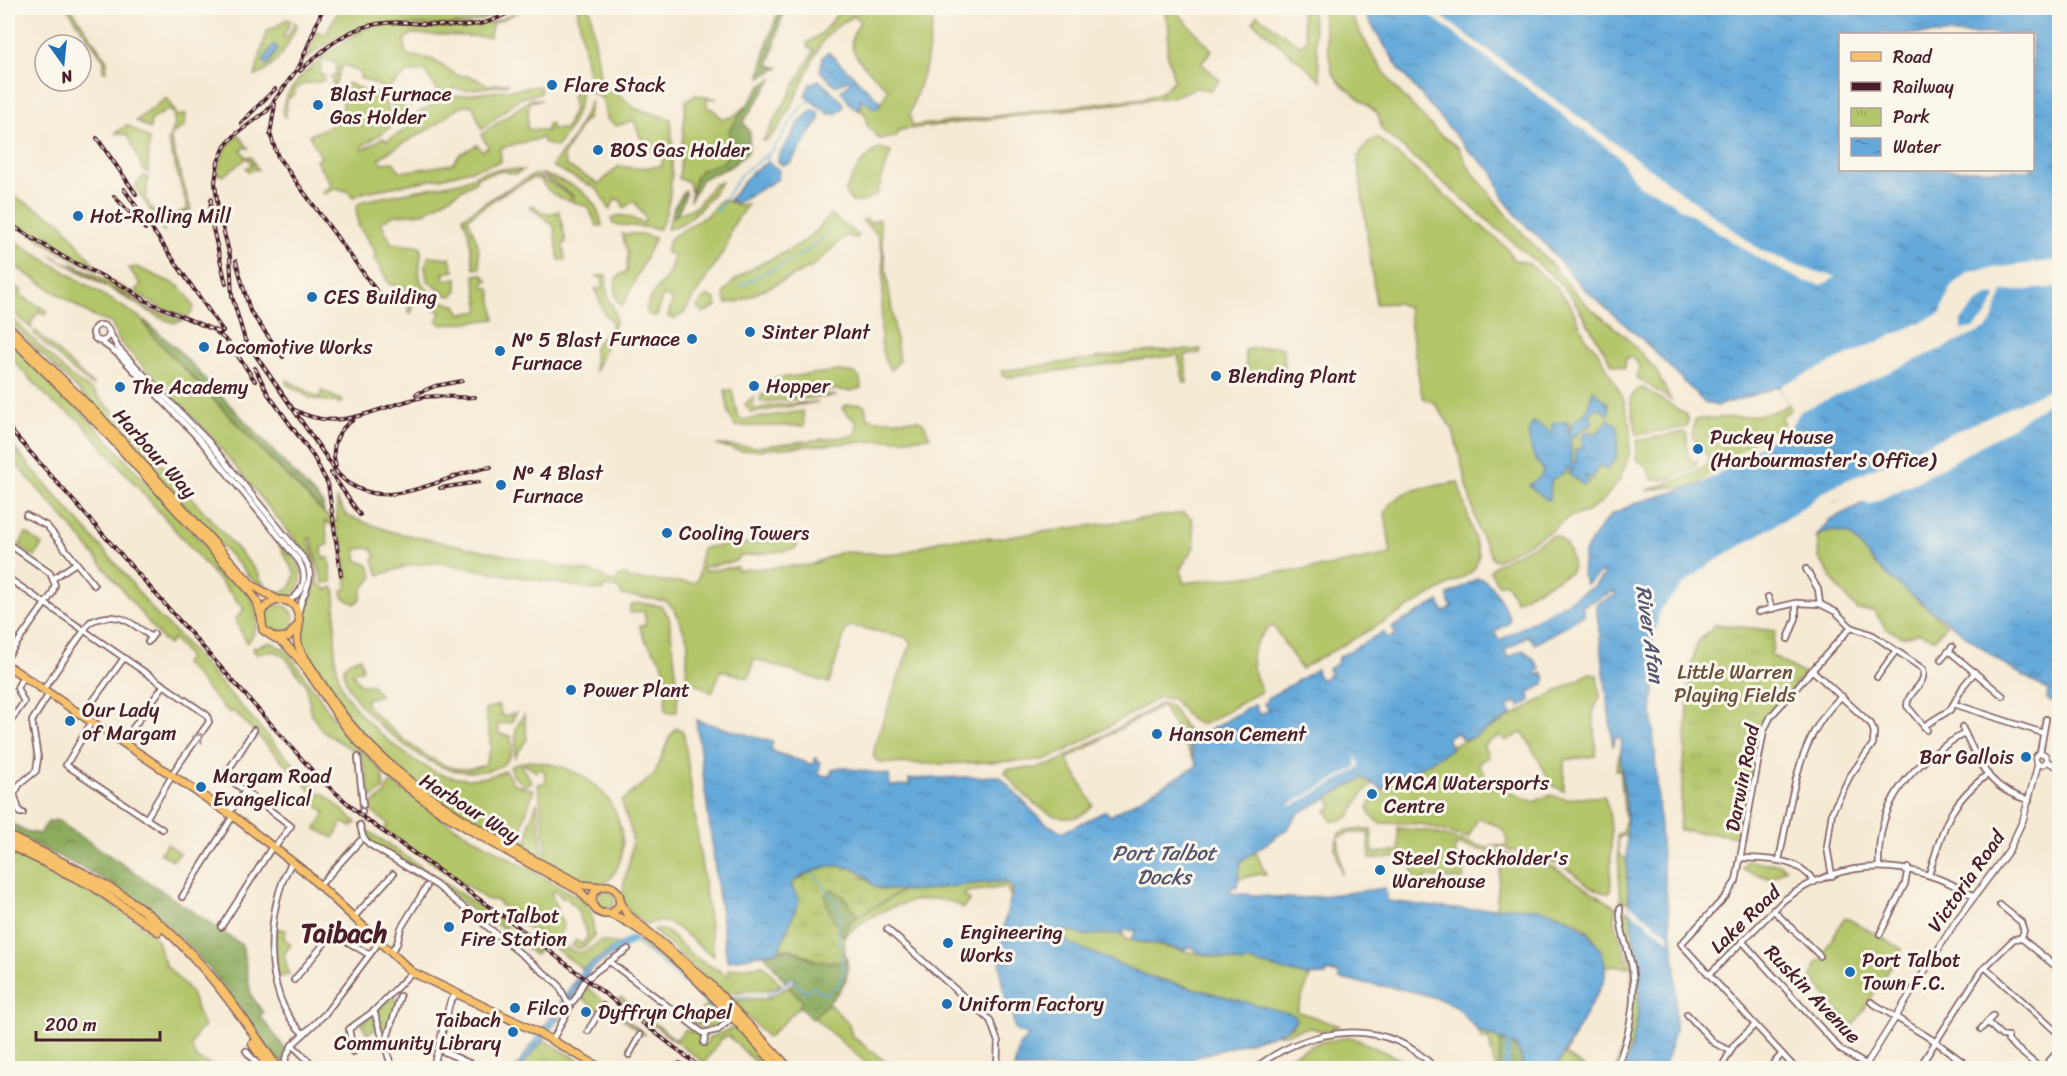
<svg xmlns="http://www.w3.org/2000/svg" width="2067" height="1076" viewBox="0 0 2067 1076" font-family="Sriracha,sans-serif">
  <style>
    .grass { fill: #b3c66a; stroke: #7e724a; stroke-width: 1.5 }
    .forest { fill: url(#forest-crowns); stroke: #6c6544; stroke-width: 1.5 }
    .wetland { fill: url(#wetland-marsh); stroke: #7e724a; stroke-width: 1.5 }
    .park { fill: url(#park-tufts); stroke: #7e724a; stroke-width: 1.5 }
    .water { fill: url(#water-ripples); stroke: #576482; stroke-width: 1.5; fill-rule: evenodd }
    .pier { fill: #f5ead4; fill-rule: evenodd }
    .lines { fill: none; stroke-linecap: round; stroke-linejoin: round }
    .stream { stroke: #64a9da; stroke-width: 1.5 }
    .canal { stroke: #64a9da; stroke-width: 4.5 }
    .river { stroke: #64a9da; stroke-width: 8 }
    .minor-tunnel { stroke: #d3c1b2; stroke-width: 4.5; stroke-dasharray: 4.5 2; stroke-linecap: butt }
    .minor-casing { stroke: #866666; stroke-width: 8 }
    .tertiary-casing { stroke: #866666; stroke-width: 8 }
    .primary-casing { stroke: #866666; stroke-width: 10 }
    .motorway-casing { stroke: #866666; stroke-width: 11 }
    .minor { stroke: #fff; stroke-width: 4.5 }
    .tertiary { stroke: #fff; stroke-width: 5 }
    .primary { stroke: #f7c06b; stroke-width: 7 }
    .motorway { stroke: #f7c06b; stroke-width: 8 }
    .rail-casing { stroke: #4a1f2b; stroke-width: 4 }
    .rail { stroke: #fbf7ec; stroke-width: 1.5; stroke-dasharray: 4.5; stroke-linecap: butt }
    .oneway { stroke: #ae9aa0 }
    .poi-dot { fill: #1f6fb2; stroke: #fbf7ec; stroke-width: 2 }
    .labels { text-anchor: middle; stroke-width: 6; stroke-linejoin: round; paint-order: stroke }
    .poi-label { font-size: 20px; fill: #4a1f2b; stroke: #fbf7ec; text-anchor: start }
    .street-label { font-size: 20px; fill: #4a1f2b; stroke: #fbf7ec }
    .park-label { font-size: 20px; fill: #6a513e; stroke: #fbf7ec }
    .water-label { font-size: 21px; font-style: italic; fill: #545671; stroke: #fbf7ec }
    .district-label { font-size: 26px; font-weight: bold; fill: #4a1f2b; stroke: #fbf7ec }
  </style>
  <defs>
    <pattern id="forest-crowns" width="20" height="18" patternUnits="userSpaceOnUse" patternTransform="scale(1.5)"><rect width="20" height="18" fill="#8eab5e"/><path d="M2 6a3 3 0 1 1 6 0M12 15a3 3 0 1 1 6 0" fill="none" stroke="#768b4e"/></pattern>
    <pattern id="wetland-marsh" width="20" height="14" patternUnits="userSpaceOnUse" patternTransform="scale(1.5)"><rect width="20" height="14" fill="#b3c66a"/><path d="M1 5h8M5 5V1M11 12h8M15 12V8" fill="none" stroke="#9baa5c"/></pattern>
    <pattern id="park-tufts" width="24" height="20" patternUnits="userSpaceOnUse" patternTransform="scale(1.5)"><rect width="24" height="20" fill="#b3c66a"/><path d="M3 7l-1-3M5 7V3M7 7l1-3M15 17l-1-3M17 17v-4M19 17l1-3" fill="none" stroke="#9baa5c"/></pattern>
    <pattern id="water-ripples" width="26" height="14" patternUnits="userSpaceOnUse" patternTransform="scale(1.5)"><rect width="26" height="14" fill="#64a9da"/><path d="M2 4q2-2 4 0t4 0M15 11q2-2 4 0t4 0" fill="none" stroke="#5489b1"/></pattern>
  </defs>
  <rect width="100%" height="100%" fill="#fbf7ec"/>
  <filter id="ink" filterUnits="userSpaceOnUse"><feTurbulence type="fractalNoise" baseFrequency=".0167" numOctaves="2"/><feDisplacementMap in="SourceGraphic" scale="12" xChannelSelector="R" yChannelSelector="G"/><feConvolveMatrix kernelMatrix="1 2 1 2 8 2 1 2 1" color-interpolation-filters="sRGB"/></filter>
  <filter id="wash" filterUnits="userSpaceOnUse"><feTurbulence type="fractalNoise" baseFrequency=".008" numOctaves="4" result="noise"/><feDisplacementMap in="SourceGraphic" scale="24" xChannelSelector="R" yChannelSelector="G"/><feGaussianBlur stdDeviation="1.35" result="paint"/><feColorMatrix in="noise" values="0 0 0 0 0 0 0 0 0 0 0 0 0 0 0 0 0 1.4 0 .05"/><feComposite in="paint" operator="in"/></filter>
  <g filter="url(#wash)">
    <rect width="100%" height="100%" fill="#f5ead4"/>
    <!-- grass -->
    <g class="grass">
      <path d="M67 8H71L107 61 106 71H103L104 60Z"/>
      <path d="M340 8H511C445 46 373 0 305 60L316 31 324 34 327 32Z"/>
      <path d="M522 8H526L492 24 490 37 412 34 405 39V51L408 55 431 59 457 75 472 77 488 85 508 83 506 85 465 90 454 88 442 96 425 72H409L389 87 404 109 410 108 408 111 394 112C391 90 380 84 360 78V73L345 65 341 67 334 88 331 76 336 75V64L332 61H321L320 75 325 76 323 81 304 84 295 90V94L287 99 286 117 283 116C276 88 338 42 361 32L360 30C414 13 473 43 522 8Z"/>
      <path d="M577 8H590L602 89 618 93 634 108 671 119C673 147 675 205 659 229L613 224 611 219C622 211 632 219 643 223L646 219 634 201 624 208 620 200 615 199 610 210 597 189 552 166 573 138 591 101 587 120H584L563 157 567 166 599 184 619 166 636 168 662 166 663 153 651 152 652 140 641 139 634 120 617 126 607 119 603 99 591 92Z"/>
      <path d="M842 8H935L926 65 910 113 912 126 1145 98 1162 92 1174 80 1167 53 1169 27 1163 8H1173L1212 50 1201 63 1220 80 1210 90 1196 88 1172 97 899 130 896 137 879 139 867 125 865 113 854 108 862 107 859 98 878 108 888 90C879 77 848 58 852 39 853 33 858 27 860 21L855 16C845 20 831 30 825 38 810 57 783 140 763 141L810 58 814 49 808 48 807 43 822 33Z"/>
      <path d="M1300 8H1311L1321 80 1253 22 1257 15 1299 45 1307 41Z"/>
      <path d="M1321 8H1347L1373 56 1394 86 1437 132 1459 148 1467 165 1503 211 1588 306 1624 335 1655 369 1671 400 1636 377 1640 366 1632 357 1626 358 1625 368 1612 364 1572 297 1558 281 1382 130 1378 114 1340 83 1332 72Z"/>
      <path d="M286 19 291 21 283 37 287 38 295 22 297 25C289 44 276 70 255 76L267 30 274 28Z"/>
      <path d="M348 83 366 92 381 95 393 118 389 123 391 127 361 147 363 150 382 138 387 140 404 131 417 113 448 97 540 86 541 93 518 99 482 130 473 106C458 102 448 117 437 124 418 137 398 144 380 158L382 163 393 162 401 172 452 164 460 154 477 145 482 151 489 147 481 135 531 99 542 100 529 102 527 129 547 131 548 124 551 123 552 129H565L574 109 572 98 578 85C587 98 567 136 556 147L544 143 542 138 500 148 501 162 441 178 365 192 353 197 349 192 337 188 324 194 322 192 332 185 316 161 321 157 309 135 338 123C347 110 336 93 348 83Z"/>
      <path d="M696 95 717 99 707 98V108L713 109 722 119 732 117 746 106 728 132 733 144 724 162C704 175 700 162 691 192L689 182 679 179 686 101Z"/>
      <path d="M166 98 178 116 186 114 185 126 172 134 171 141 191 210 161 221 165 233 135 187 143 176 148 178 146 199 159 220 188 209 168 141 175 125 173 113 169 109 151 120 150 129 136 121Z"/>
      <path d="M127 125 149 139 148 173 143 170 128 135 115 133Z"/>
      <path d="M238 134 249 149 246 147 241 150 246 157H251L258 170 254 169 249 172 246 168 252 164 247 158 223 176 216 173 225 149Z"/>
      <path d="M1378 138 1507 248 1513 259 1528 263 1555 286 1570 304 1587 340 1597 350 1623 398 1631 427 1629 455 1620 479 1602 502 1587 512 1569 517 1549 532 1497 560 1493 559 1478 529 1453 430 1434 402 1425 400 1421 392 1408 308 1398 303 1376 304 1358 161C1359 152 1368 140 1378 138Z"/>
      <path d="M880 148 891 151 877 194 863 202H852L845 192C854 172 862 158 880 148Z"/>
      <path d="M504 169 523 170 515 174 502 171 477 177 476 181 424 213 395 215 381 222 391 243 421 247C422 270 411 279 434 295 442 301 447 304 456 305L461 314 480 311 474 275 482 274 488 281 484 282V288H490L495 319 443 325 437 321 441 312 421 299 414 302 412 312 409 313 405 286 390 285 374 258 376 253 358 225 356 206 363 201 460 182 484 172Z"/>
      <path d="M539 173C569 183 596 190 602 226H597L588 207 573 202 574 196Z"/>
      <path d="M535 174 573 197 571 201C559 198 546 192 541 180L533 178 502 194 468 218 478 245 480 268 474 269 469 234 463 217 500 193Z"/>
      <path d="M721 182C709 200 689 226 667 229L672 214 677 215 696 207 714 184Z"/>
      <path d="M8 193 61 222 99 271 62 253 10 220 8 218Z"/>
      <path d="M722 199 738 205 748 204 732 227 727 246 683 314 674 319 668 317 673 298 662 296 657 316 649 315 646 310C649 296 658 288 666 278 671 272 672 262 674 255L665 252 671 238 707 215Z"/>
      <path d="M533 205C542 213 548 216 559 211L566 243 563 244 565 260H559L554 226 529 206Z"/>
      <path d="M830 214 859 236 857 238 846 236 812 267 738 302 726 303 724 293C747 258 803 258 830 214Z"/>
      <path d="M867 219 869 223 879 219 899 361 891 370C867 347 896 266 876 233 872 228 867 225 862 221Z"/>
      <path d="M622 234H641L655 238 623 306C613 299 615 289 616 278L627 271 628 253Z"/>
      <path d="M8 237 141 318 152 335 286 476 324 513 337 522V500L347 516 392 532 603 575 604 580 617 582 618 576 627 575 628 579 695 583 699 576 701 550 707 547 797 539V547L795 549 738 557 736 561 703 567 704 571 737 567 738 570 810 565 841 552 900 554 944 539 997 538 1184 513 1192 519 1195 545 1181 568 1183 583 1323 567 1391 554 1385 512C1398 486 1433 487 1458 482L1479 554 1476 566 1470 573 1301 669 1274 627H1269C1246 650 1249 664 1262 691L1204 724C1189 725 1182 708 1173 699L1160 697 1064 752 1044 760 941 764 879 763 873 756 877 738 911 643 905 637 851 626 846 629 829 683 754 659 749 678 721 670 712 693 686 678 688 641 674 609 666 601 622 595 618 588 605 586 602 591 439 563 410 565 379 575 373 560 376 556 371 548 356 549 358 561 369 565 373 577 363 588 360 599 355 604 343 597 342 590 347 589 343 541H339L338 529 325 521 328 545 322 547 323 558H329L332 582 323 583 311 538 308 539 315 561 318 583 327 590 333 587 335 591C337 621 331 653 340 682 350 714 414 767 447 776 467 781 486 779 505 771L514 784 534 790 523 822 521 838 528 842 529 825 537 802 543 851 547 853 538 784 546 783 544 770 538 768 537 772 526 765 521 766 532 782 525 785 514 777 510 767C524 759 534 761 550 764 569 768 588 777 602 792 620 812 631 849 614 873 611 878 606 884 600 884 595 885 587 883 582 882 480 825 394 788 327 687 318 674 303 659 301 644 295 615 328 587 310 558L209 434 120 342 111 323 94 317 8 262Z"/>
      <path d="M51 255 148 309 184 320 174 323 161 318Z"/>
      <path d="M429 256 450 258 454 271 443 273 445 280 457 278V290L453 296 446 295 427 280 425 266Z"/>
      <path d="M71 263 126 289 147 304 111 288Z"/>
      <path d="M136 267 177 285 187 295 194 308 188 317C169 312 149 305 135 290L141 285 129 268Z"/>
      <path d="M606 275 608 297 615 312 616 321 595 372 594 347 612 325 611 320 605 315 595 289 603 288 602 278 596 276Z"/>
      <path d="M8 281 21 290V296L48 311 46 315 39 311 31 323 32 329 8 308Z"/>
      <path d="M709 296 715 299 717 306 703 313 697 307 703 299Z"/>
      <path d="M8 314 69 375 93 391 136 435 253 567 259 575V579C269 589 277 597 291 587L295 574 276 540C288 553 310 568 298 588 295 594 290 597 283 598L261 589 98 410 8 321Z"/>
      <path d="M36 331 94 386H93L71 369 34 334Z"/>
      <path d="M8 338 57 390 85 415 249 594C259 610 261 629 247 643L235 620 244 609 80 421 53 403 8 355Z"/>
      <path d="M1274 346 1283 348 1285 378 1247 379 1245 350Z"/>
      <path d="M1201 349 1200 353 1185 355 1187 383H1184L1178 355 1011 377 1003 376 1001 371 1139 352Z"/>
      <path d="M839 371 855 373 860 379 861 388 851 391 772 386 768 379Z"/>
      <path d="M287 380 319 398 322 391 343 401 340 403 312 399 286 384Z"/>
      <path d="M1643 388 1685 414 1688 420 1687 427 1637 435 1630 398 1638 389Z"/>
      <path d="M725 390H732L737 414 742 420 803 411 804 426H735L729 414Z"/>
      <path d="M782 392 787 391 837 396 760 402 761 395Z"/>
      <path d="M754 396 752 406 756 409 774 405 818 402 751 413 745 404Z"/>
      <path d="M860 404 865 406 867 417 874 420H919L924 424 930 437 742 451 716 445 754 447 851 436 856 432 857 423 842 409 846 405Z"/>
      <path d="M1789 404 1792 409 1781 417 1784 425 1702 484 1692 488 1668 487 1646 491 1685 477 1708 464V456L1692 436 1695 420C1723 416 1766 420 1789 404Z"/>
      <path d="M1684 432 1687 435V454L1694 462 1697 460 1696 466 1670 479 1653 480 1647 467 1636 459 1637 441Z"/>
      <path d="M8 441 122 571 156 614 179 636 278 748 317 787 318 795 323 793 356 822 352 827 342 822 334 838 316 829 325 812 313 803 317 797 234 711 230 713C217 705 199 676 184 664L188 656 173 638 169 645 162 639 69 524 8 455Z"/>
      <path d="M1831 530 1851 535 1875 564 1947 625 1934 639 1920 633 1902 637 1887 629 1874 611 1858 610 1839 589 1819 558 1817 536Z"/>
      <path d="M1553 535C1566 538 1575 559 1571 572L1516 601 1506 583 1498 585 1490 571 1495 565Z"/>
      <path d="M638 603 661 606 669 617 678 688 677 712H666C664 697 669 678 662 663 655 649 643 644 640 626L646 625 644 611 630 613V606Z"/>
      <circle cx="279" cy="620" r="15"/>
      <path d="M271 642 288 652 341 728 382 772 384 789 372 798 361 755 322 731 311 714 306 685 285 657 275 651 256 654 252 648Z"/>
      <path d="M360 657 363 669 352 673 361 685H372L380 695 366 699V705C385 725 426 762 454 768 465 770 476 768 485 765L491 747 485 710 498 705 503 717 516 713 511 723 498 724 499 734 511 736C511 742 513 749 511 754 503 775 464 774 445 768 415 758 340 702 344 667L348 662Z"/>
      <path d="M1590 673 1597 675 1600 697 1593 712 1596 756 1564 760V791L1553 786 1523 732 1505 741 1501 735 1483 745 1489 757 1478 763 1489 784 1534 802 1549 795 1566 799 1604 796C1616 824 1609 858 1611 889L1609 893C1593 893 1579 875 1565 868 1542 857 1514 851 1489 845L1506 846C1511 827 1493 824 1478 818L1468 838 1420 824 1380 823 1370 815 1368 807 1382 789 1451 749 1452 745 1472 738Z"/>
      <path d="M1162 703 1172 707 1193 740 1190 748 1193 759 1162 705 1067 759 1093 805C1065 840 1022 796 1005 772L1008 769 1036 768 1053 764Z"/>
      <path d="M524 715 527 739 515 757 516 728Z"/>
      <path d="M677 728 682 730 684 735 714 956C692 946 672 910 647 925 601 899 635 875 632 837 631 825 624 813 622 801L654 775 670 736Z"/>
      <path d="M1620 752 1626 797 1627 834 1618 838 1619 854 1629 862V903L1625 901 1621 904 1617 834 1623 833 1625 820 1620 769 1616 770Z"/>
      <path d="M1363 778 1368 779 1372 785C1368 789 1364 791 1362 795 1352 807 1356 821 1332 821L1326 811 1333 807 1327 797Z"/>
      <path d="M390 783 394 784 453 826 583 900 592 915 594 937 585 946 578 949 572 946 576 940 582 944 588 936 576 908 567 898H562L556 891 551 893 564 927 556 939C576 956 579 957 600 941L620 944 583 969 509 914 497 901 486 899 384 830 388 824 367 808 384 795Z"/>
      <path d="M364 828 505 924 507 929 539 951 535 955 495 923 481 917 447 890 372 844 367 838Z"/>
      <path d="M1398 828 1428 831 1553 867 1616 907 1614 918 1629 967 1605 966C1594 909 1542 908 1496 908L1502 855 1456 844 1455 856 1466 860 1463 880 1425 877 1424 885 1412 882 1413 867 1403 864 1402 856 1370 859 1368 833H1350L1338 837 1342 875 1335 847 1339 833 1347 830 1371 829 1373 853 1399 851Z"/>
      <path d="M8 850 91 890 147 929 156 938 165 964 190 991 204 1028 197 1033 191 1046 196 1058 217 1068H8Z"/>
      <path d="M1256 852 1266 875 1260 874 1237 879 1241 861Z"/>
      <path d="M1747 861 1779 864 1786 868 1771 879 1742 869Z"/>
      <path d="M994 882 1012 885 1011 898 1006 887 967 892 964 895 970 900 963 908C933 885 867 911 844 938L847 926 852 920 904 890Z"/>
      <path d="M607 891 613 895 615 901 612 907 605 909 599 906 597 899 600 893Z"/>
      <path d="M1628 911 1631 912C1640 970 1646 1013 1624 1068H1616C1627 1032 1632 1010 1632 972 1632 952 1616 931 1623 912Z"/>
      <path d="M1845 917 1902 949 1852 1028 1811 977 1818 961 1823 960 1824 952Z"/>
      <path d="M275 928 286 930 284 938 291 945 284 954 289 975 278 977Z"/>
      <path d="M658 929 666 931 694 957 727 975H729L728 969 764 965 781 985C763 996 742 986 725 996L653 930Z"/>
      <path d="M1067 930 1083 935 1123 934 1125 939 1243 963 1249 961 1310 976 1297 1011 1339 1026 1323 1032C1302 1021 1295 1037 1274 1034L1293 1026V1015L1138 973 1068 943 1063 936Z"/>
      <path d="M641 938 715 1005 712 1007 677 973 637 941Z"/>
      <path d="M779 949H786L847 972 846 980 828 1003 849 1024 852 1036 894 1068H872L800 1006 768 1038 732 1000 766 999 789 987 803 1002 814 992 765 955Z"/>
      <path d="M584 985 645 1034 644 1035 603 1004 599 1010 582 998Z"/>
      <path d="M394 996 398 1000 386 1040 376 1011Z"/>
      <path d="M621 997 676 1040 686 1029 690 1032 694 1028 701 1037 702 1044 705 1045 709 1038 735 1027 775 1068H761L729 1036 722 1038 705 1062 714 1068H711L619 999Z"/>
      <path d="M706 1005 716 1015 720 1011 723 1019 716 1027 704 1028 694 1023V1018Z"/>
      <path d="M373 1014 377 1028 367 1034 362 1024Z"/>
      <path d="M1477 1030 1500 1039 1499 1068H1495L1489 1039H1482Z"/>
      <path d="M1575 1034 1565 1055 1586 1068H1556Z"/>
      <path d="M1351 1037 1420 1068H1265L1320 1042Z"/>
    </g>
    <!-- forest -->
    <g class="forest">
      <path d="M780 8H784L783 13 769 65 779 68 760 77 767 44Z"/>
      <path d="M773 78 743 122 750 133 748 152 730 167 702 179 690 201 694 181 700 170 724 162 733 144 728 132 761 86Z"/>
      <path d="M685 190 686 194 677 215 672 217 674 207Z"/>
      <path d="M144 320 176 348 323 504 324 513 152 335Z"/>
      <path d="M57 820 242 945 251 995 263 1013 260 1016 287 1051 283 1060 285 1068H282C240 1007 200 947 140 903 100 873 52 854 8 832V821L25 831 39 834 48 822Z"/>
      <path d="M832 889 839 891 858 916C828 938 854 956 846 978 841 993 823 1008 812 1019L799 1006 803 1002 789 987 796 980 792 976 785 982 765 955 789 949 815 961 827 907 824 895Z"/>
      <path d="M1487 1033 1519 1049 1523 1068H1499L1500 1039Z"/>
    </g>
    <!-- wetland -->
    <path class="wetland" d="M828 866C859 861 860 879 880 888 887 890 896 890 904 890L858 916 844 896 832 889 825 894 827 907 844 938 845 962 817 961 793 949H779L798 904 791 884 806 874Z"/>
    <!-- park -->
    <g class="park">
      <path d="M26 533 42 545 35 557 19 546Z"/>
      <path d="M1716 624 1776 631 1771 655 1804 674 1763 725 1741 837 1679 830 1691 666 1697 643Z"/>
      <path d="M167 844 180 853 173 860 160 853Z"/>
      <path d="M544 1040 591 1067 590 1068H520Z"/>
    </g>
    <!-- water -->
    <g class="water">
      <path d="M1361 8H2059V700L2054 698 2051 702 2047 699 2048 690 2005 665 1901 587 1875 564 1851 535 1831 530 1817 536 1829 520 1886 492 1867 493 1820 505 1722 562 1682 594 1667 619 1658 650 1652 711 1662 858 1676 971 1675 1031 1664 1068H1624C1651 1001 1635 961 1628 893 1625 865 1628 835 1626 807 1625 784 1618 761 1622 739L1615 737 1613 747 1596 604 1615 596V591L1582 606 1584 615 1535 644 1528 636 1505 650 1508 658 1523 650 1533 658 1540 669 1536 672 1538 675 1542 673 1545 678 1544 684 1528 694 1531 701 1520 707 1517 702 1507 706 1512 715 1472 738 1462 739 1457 732 1447 737 1452 749 1382 789 1363 778 1299 813 1286 830 1241 861 1237 887H1231V893L1297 899 1385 888 1387 901C1411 903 1457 912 1479 909 1520 905 1563 904 1593 939 1603 951 1608 965 1604 981L1556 1068H1523C1521 1035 1500 1044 1478 1030 1470 1025 1465 1013 1456 1007 1426 989 1374 986 1339 979V974L1327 971 1326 975 1306 976 1249 961 1244 963 1194 951V948L1186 947 1185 950 1131 940 1136 931 1124 929 1123 934 1083 935 1067 930 1063 936 1068 943 1153 978 1288 1013 1295 1016 1296 1021 1282 1032 1200 1056 1170 1068H1014L1019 1046 1029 1036 1016 1031C1013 1024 1013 1015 1010 1009 993 974 1001 926 1014 888L1005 882C964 881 923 897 881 888 871 887 870 880 864 874 857 868 841 865 833 866 820 867 801 875 791 884L799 901 778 951 727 961 696 720 773 742 771 748 774 752 813 765 816 758 820 763 819 775 830 776 832 770 840 767 889 775 890 786 909 785V779L999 776C1014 789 1046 833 1065 831L1106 811 1110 816 1197 766 1190 748 1196 738 1255 704 1259 715 1269 710 1264 704 1268 698 1317 669V674L1321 680 1331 674 1328 669 1337 664 1338 658 1383 632 1388 638 1396 634 1392 627 1439 601 1443 612 1453 607 1449 603 1448 595 1478 578C1493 580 1503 606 1510 618L1509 623 1494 632 1500 640 1593 587 1604 575 1602 572 1586 584 1582 575 1584 553 1601 526 1612 514 1639 502 1702 484 1744 453 1792 423 1796 413 1781 391V386L1718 406 1705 403 1644 341 1583 288 1539 237 1520 220 1503 198 1493 172 1467 149 1400 70ZM1840 34H2032V170H1840Z"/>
      <path d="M274 44 278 49 267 66 263 61Z"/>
      <path d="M828 52 880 101 879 107 874 108 860 98 862 107H852L841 91 850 82 849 79 836 86 820 71 823 57Z"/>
      <path d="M819 80 843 102 844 107 836 114H829L805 96 810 84Z"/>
      <path d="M812 110 819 112V121L790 163 782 165 778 161 779 155 801 120Z"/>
      <path d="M768 162 779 170 778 179 737 203 729 200 752 172Z"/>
      <path d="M1593 390 1608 403 1609 413 1607 415 1601 408 1594 410 1591 414 1592 425 1584 428 1576 436H1570L1572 464 1576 463 1575 449 1584 448 1581 440 1586 431 1597 433 1609 419 1618 426 1617 457 1607 470 1599 465 1592 479 1586 476 1589 482 1584 485 1568 474 1573 470 1569 469 1551 481 1550 499 1547 500 1529 485 1540 477 1544 470C1533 460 1523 435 1533 422L1553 432 1552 423 1567 422 1570 426 1566 431 1568 433 1575 421 1586 412Z"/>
      <path d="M622 942 625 947 591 969 544 1040 520 1068H516L583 969Z"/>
    </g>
    <!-- pier -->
    <g class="pier">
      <path d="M1420 8H1430L1759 249 1800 267 1836 277 1822 285 1803 281 1761 260 1654 191 1639 186 1617 155Z"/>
      <path d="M2059 260V287L2003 292 1991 323 1986 329 1801 411 1790 427 1702 484 1705 479 1748 446 1790 421 1792 409 1781 391 1782 385 1941 313 1951 286 1969 271ZM1997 295 1986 317 1973 328 1961 330V321L1975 305 1987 296Z"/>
      <path d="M2059 385V396L2005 432 1920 480 1869 505 1862 501 1875 494 1833 502 1705 577 1685 596 1670 620 1657 661 1656 677 1651 654 1660 610 1684 584 1707 566 1797 512 1829 488Z"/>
      <path d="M1355 754 1360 765 1358 769 1294 805H1288L1357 767Z"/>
      <path d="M1629 904 1669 934 1670 941 1630 911Z"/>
    </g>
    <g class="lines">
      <!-- stream -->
      <g class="stream">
        <path d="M767 154 768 162"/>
        <path d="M716 212 741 174 772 151 799 109 810 101"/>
        <path d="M740 286 803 254 830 231"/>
        <path d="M632 940 672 972 712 1009 718 1007"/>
        <path d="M729 997 768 995 793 979 805 993 813 986 822 993H828L839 984 844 971 839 948V912L835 900 813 873"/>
      </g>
      <!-- canal -->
      <path class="canal" d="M1505 1068 1509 1042"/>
      <!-- river -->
      <path class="river" d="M615 951 632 940"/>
    </g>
  </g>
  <g filter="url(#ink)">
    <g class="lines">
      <!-- minor-tunnel -->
      <path class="minor-tunnel" d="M360 825 362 812"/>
      <defs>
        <g id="minor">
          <circle cx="101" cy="333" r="8"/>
          <path d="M109 331 118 348 208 441 305 560C317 580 302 592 299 611"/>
          <path d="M100 341 118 354 201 441 299 561C308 577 304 593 288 601"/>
          <path d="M26 515 47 526 94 585"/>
          <path d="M1806 569 1818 589 1820 604"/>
          <path d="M8 578 207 715 209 722 171 775"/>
          <path d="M54 578 76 563"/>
          <path d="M1768 597 1772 609"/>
          <path d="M1758 612 1796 603 1820 604 1836 612 1851 627 1873 635 1923 669C1927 686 1907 691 1907 706L1927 730"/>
          <path d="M1788 639 1796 618V603"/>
          <path d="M148 642 154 634"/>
          <path d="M1949 651 2003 696"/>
          <path d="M8 656 52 594 55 585 50 573 10 545"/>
          <path d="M1941 660 1952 647"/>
          <path d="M1812 670 1871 724 1874 732 1873 744 1850 776 1832 812 1827 847 1832 876"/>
          <path d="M1877 677 1895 652"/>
          <path d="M43 690 90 622C117 610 130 621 151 637"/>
          <path d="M1954 704 2043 733"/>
          <path d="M82 716 124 658"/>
          <path d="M91 723 66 765 162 829"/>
          <path d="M8 725 24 702 17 688 23 676"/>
          <path d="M1924 726 1950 710 1964 685 1975 672"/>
          <path d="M1962 727C1980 763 1987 789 2029 800"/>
          <path d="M254 730 226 774 228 778 291 826 274 848"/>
          <path d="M122 743 164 685"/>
          <path d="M2040 753 2046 719"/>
          <path d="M358 757 363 805"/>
          <path d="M362 812V811"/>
          <path d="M23 813H20L14 794 20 784 36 771 38 758 32 721 49 694"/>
          <path d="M229 813 245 791"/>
          <path d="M146 819 172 776"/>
          <path d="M360 825 363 837 369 844 436 885 558 984 570 1007 552 1041"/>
          <path d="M1742 858C1767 859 1800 858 1814 882"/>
          <path d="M1779 860C1791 804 1796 737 1842 696"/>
          <path d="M292 862C265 906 261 998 304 1034"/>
          <path d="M1879 866C1876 801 1911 764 1965 733"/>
          <path d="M1929 874C1944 827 1947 805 1988 774"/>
          <path d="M320 885 360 841"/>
          <path d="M182 897 233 816"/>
          <path d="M2000 905 2021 922 2024 931 2021 938"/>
          <path d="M1773 910 1820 956"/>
          <path d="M354 917 393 874"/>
          <path d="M221 927 272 847"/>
          <path d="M887 929 990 1020 998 1042 997 1068"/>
          <path d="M1880 934 1905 884 1908 868"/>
          <path d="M1742 941 1841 1050 1872 1068"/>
          <path d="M391 951 397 944 401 928 427 886"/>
          <path d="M610 962 703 1033 718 1030 732 1018"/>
          <path d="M1985 967 2060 1035"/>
          <path d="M1709 975 1784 900C1845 855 1912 859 1974 896"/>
          <path d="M294 980 333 933 368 954"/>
          <path d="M1871 1002 1936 1042 1971 1068"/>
          <path d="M569 1004C579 999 578 989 585 981 597 968 614 959 628 949"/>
          <path d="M374 1011 392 1068"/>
          <path d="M1687 1014 1714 1043 1731 1051"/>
          <path d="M1987 1022 2002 1036H2008V1041L2040 1068"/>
          <path d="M1981 1029 1993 1016"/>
          <path d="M588 1031 603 1006"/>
          <path d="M704 1043 706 1033"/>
          <path d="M292 1045 316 1068"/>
          <path d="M385 1045 400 996"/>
          <path d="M438 1049 480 1068"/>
          <path d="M246 1051 261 1068"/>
          <path d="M353 1052 349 1029 374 1011 412 972"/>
          <path d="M629 1055 640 1035"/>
          <path d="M1684 1065 1688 1068"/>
          <path d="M288 1068 285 1059 292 1045 325 1014 380 941"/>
          <path d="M678 1068 680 1065"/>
          <path d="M1255 1068C1309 1027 1384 1015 1435 1068"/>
          <path d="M1616 1068C1629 1038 1637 1000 1632 967 1628 948 1619 928 1620 908"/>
          <path d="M1721 1068 1734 1045 1755 1025"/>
          <path d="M1769 1068 1782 1054"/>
          <path d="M1795 1068 1681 944 1726 896 1736 881 1764 730 1771 716 1851 627"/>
          <path d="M1919 1068 1981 971 2014 939 2021 938 2060 970"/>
          <path d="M2043 1068 2060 1049"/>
        </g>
        <g id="tertiary">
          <circle cx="2041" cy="759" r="5.5"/>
          <path d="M2046 761 2060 768"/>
          <path d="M433 1068 450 1002 456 994"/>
          <path d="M1864 1068 1954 924 2009 850 2023 820 2038 764"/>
        </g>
        <g id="primary">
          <path d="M8 326 104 421 252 585 276 599"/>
          <path d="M8 335 102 428 249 590 257 601 260 613"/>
          <path d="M298 625 288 637 275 638 263 630 261 613C269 597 293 594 298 614 303 628 292 635 301 652 317 676 332 702 350 724 414 799 497 841 582 885L601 887"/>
          <path d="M277 639C298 648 331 709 349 731 414 808 494 843 580 891L594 907"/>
          <path d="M8 666 233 816 304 871 412 972 539 1033 601 1068"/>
          <circle cx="606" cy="900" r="14"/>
          <path d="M619 899 627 914 709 983 789 1068"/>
          <path d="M605 913C653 922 744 1031 779 1068"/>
        </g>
        <g id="motorway">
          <path d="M8 836C50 857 94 876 133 903 193 945 237 1008 277 1068"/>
          <path d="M8 844 93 886 158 931"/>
          <path d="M253 1044 269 1068"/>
        </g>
      </defs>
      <!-- minor casing -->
      <use href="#minor" class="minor-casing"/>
      <!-- tertiary casing -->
      <use href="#tertiary" class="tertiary-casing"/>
      <!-- primary casing -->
      <use href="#primary" class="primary-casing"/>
      <!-- motorway casing -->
      <use href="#motorway" class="motorway-casing"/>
      <!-- minor -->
      <use href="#minor" class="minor"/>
      <!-- tertiary -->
      <use href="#tertiary" class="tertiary"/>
      <!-- primary -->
      <use href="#primary" class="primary"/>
      <!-- motorway -->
      <use href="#motorway" class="motorway"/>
      <defs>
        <g id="rail">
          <path d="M323 8 300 65 267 111 236 134 225 146 218 162 215 182 218 209 230 256 232 296 245 340 338 474C382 520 440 474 491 467"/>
          <path d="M300 71C320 53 338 35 364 27 403 15 445 32 484 23 496 20 506 14 517 8"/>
          <path d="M275 104 270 134 278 157 378 293"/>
          <path d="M241 123 275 89"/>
          <path d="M97 138 136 194"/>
          <path d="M124 189 223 331"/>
          <path d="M114 196 145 229"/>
          <path d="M211 199 210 216 226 284"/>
          <path d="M8 223 65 258 129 289 146 301 221 333"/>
          <path d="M236 261 250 311 283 357"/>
          <path d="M214 330 229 343 255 381"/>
          <path d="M255 368 268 394 313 456 328 484 341 575"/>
          <path d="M416 394 435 386 462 381"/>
          <path d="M295 410C340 435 379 405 424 397 441 394 458 399 475 397"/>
          <path d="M8 427 317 776 364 818 517 926 701 1068"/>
          <path d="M336 466C330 448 337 430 353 420"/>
          <path d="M331 473 360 515"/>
          <path d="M440 488 479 482"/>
        </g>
      </defs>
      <!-- rail casing -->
      <use href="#rail" class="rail-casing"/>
      <!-- rail -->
      <use href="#rail" class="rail"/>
    </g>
    <!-- one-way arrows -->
    <defs><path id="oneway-chevron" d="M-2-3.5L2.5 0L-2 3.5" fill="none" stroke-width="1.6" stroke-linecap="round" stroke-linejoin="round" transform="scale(1.5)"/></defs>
    <use class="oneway" href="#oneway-chevron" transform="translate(199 737) rotate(-55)"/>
  </g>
  <!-- markers -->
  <g class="poi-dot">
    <circle cx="552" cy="85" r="6"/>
    <circle cx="318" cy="105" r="6"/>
    <circle cx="598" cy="150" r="6"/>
    <circle cx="78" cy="216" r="6"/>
    <circle cx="312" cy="297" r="6"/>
    <circle cx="750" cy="332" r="6"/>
    <circle cx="692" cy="339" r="6"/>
    <circle cx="204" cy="347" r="6"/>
    <circle cx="500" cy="351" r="6"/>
    <circle cx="1216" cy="376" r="6"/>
    <circle cx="754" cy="386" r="6"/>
    <circle cx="120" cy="387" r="6"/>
    <circle cx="1698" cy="449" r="6"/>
    <circle cx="501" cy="485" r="6"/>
    <circle cx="667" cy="533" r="6"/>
    <circle cx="571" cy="690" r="6"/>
    <circle cx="70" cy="721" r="6"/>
    <circle cx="1157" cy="734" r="6"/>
    <circle cx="2026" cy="757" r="6"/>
    <circle cx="201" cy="787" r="6"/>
    <circle cx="1372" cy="794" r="6"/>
    <circle cx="1380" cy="870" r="6"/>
    <circle cx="449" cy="927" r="6"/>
    <circle cx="948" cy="943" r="6"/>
    <circle cx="1850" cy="972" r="6"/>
    <circle cx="947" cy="1004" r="6"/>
    <circle cx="515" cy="1008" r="6"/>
    <circle cx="586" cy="1012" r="6"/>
    <circle cx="513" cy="1032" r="6"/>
  </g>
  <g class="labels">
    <!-- poi labels -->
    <g class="poi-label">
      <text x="564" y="92">Flare Stack</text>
      <text x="330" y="101">Blast Furnace<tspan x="330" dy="23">Gas Holder</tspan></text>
      <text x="610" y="157">BOS Gas Holder</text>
      <text x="90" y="223">Hot-Rolling Mill</text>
      <text x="324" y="304">CES Building</text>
      <text x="762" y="339">Sinter Plant</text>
      <text x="680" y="346" text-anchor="end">Furnace</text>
      <text x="512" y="347">Nº 5 Blast<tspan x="512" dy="23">Furnace</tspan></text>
      <text x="216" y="354">Locomotive Works</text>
      <text x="1228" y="383">Blending Plant</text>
      <text x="766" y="393">Hopper</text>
      <text x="132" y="394">The Academy</text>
      <text x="1710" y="444">Puckey House<tspan x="1710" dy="23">(Harbourmaster's Office)</tspan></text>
      <text x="513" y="480">Nº 4 Blast<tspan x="513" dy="23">Furnace</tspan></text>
      <text x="679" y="540">Cooling Towers</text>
      <text x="583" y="697">Power Plant</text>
      <text x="82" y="717">Our Lady<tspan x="82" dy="23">of Margam</tspan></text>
      <text x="1169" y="741">Hanson Cement</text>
      <text x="2014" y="764" text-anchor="end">Bar Gallois</text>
      <text x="213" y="783">Margam Road<tspan x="213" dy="23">Evangelical</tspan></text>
      <text x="1384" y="790">YMCA Watersports<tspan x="1384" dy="23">Centre</tspan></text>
      <text x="1392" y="865">Steel Stockholder's<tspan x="1392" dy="23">Warehouse</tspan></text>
      <text x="461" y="923">Port Talbot<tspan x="461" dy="23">Fire Station</tspan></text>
      <text x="960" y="939">Engineering<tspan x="960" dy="23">Works</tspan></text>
      <text x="1862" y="967">Port Talbot<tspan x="1862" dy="23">Town F.C.</tspan></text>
      <text x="959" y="1011">Uniform Factory</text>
      <text x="527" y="1015">Filco</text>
      <text x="598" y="1019">Dyffryn Chapel</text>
      <text x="501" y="1027" text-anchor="end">Taibach<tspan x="501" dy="23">Community Library</tspan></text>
    </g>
    <!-- street labels -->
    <g class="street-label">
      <text transform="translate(155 453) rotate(48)" y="7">Harbour Way</text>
      <text transform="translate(1742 778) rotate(-79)" y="7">Darwin Road</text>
      <text transform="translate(470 808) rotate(32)" y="7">Harbour Way</text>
      <text transform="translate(1966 881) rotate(-55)" y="7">Victoria Road</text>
      <text transform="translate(1745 919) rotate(-44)" y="7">Lake Road</text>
      <text transform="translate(1813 994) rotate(46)" y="7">Ruskin Avenue</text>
    </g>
    <!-- park labels -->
    <g class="park-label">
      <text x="1735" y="679">Little Warren<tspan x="1735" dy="23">Playing Fields</tspan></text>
    </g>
    <!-- water labels -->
    <g class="water-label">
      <text transform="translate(1650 634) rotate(82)" y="7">River Afan</text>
      <text x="1164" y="860">Port Talbot<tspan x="1164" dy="24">Docks</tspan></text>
    </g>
    <!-- district labels -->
    <g class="district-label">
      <text x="344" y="942">Taibach</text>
    </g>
  </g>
  <!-- margin -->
  <rect width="2067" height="1076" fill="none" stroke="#fbf7ec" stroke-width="30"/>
  <!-- legend -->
  <rect x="1839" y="33" width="195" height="138" fill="#fbf7ec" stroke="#b4a19f" stroke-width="1.5"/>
  <rect x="1851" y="52" width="30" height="9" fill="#f7c06b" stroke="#b4a19f" stroke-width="1.5"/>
  <text x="1893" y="63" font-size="18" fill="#4a1f2b">Road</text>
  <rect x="1851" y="82" width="30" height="9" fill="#4a1f2b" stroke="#b4a19f" stroke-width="1.5"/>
  <text x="1893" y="93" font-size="18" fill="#4a1f2b">Railway</text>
  <rect x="1851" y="108" width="30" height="18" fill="url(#park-tufts)" stroke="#b4a19f" stroke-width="1.5"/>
  <text x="1893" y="123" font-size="18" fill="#4a1f2b">Park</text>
  <rect x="1851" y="138" width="30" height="18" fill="url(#water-ripples)" stroke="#b4a19f" stroke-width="1.5"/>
  <text x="1893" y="153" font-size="18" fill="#4a1f2b">Water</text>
  <!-- north arrow -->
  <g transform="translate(63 63) rotate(165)"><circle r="28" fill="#fbf7ec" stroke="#b4a19f" stroke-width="1.5"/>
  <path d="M0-4.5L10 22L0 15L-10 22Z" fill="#1f6fb2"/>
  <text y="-9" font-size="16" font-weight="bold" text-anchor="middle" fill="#4a1f2b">N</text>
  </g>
  <!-- scale -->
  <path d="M36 1031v9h124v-9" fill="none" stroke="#4a1f2b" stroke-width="3"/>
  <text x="45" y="1031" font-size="18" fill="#4a1f2b" stroke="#fbf7ec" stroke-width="4.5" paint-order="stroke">200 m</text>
</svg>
